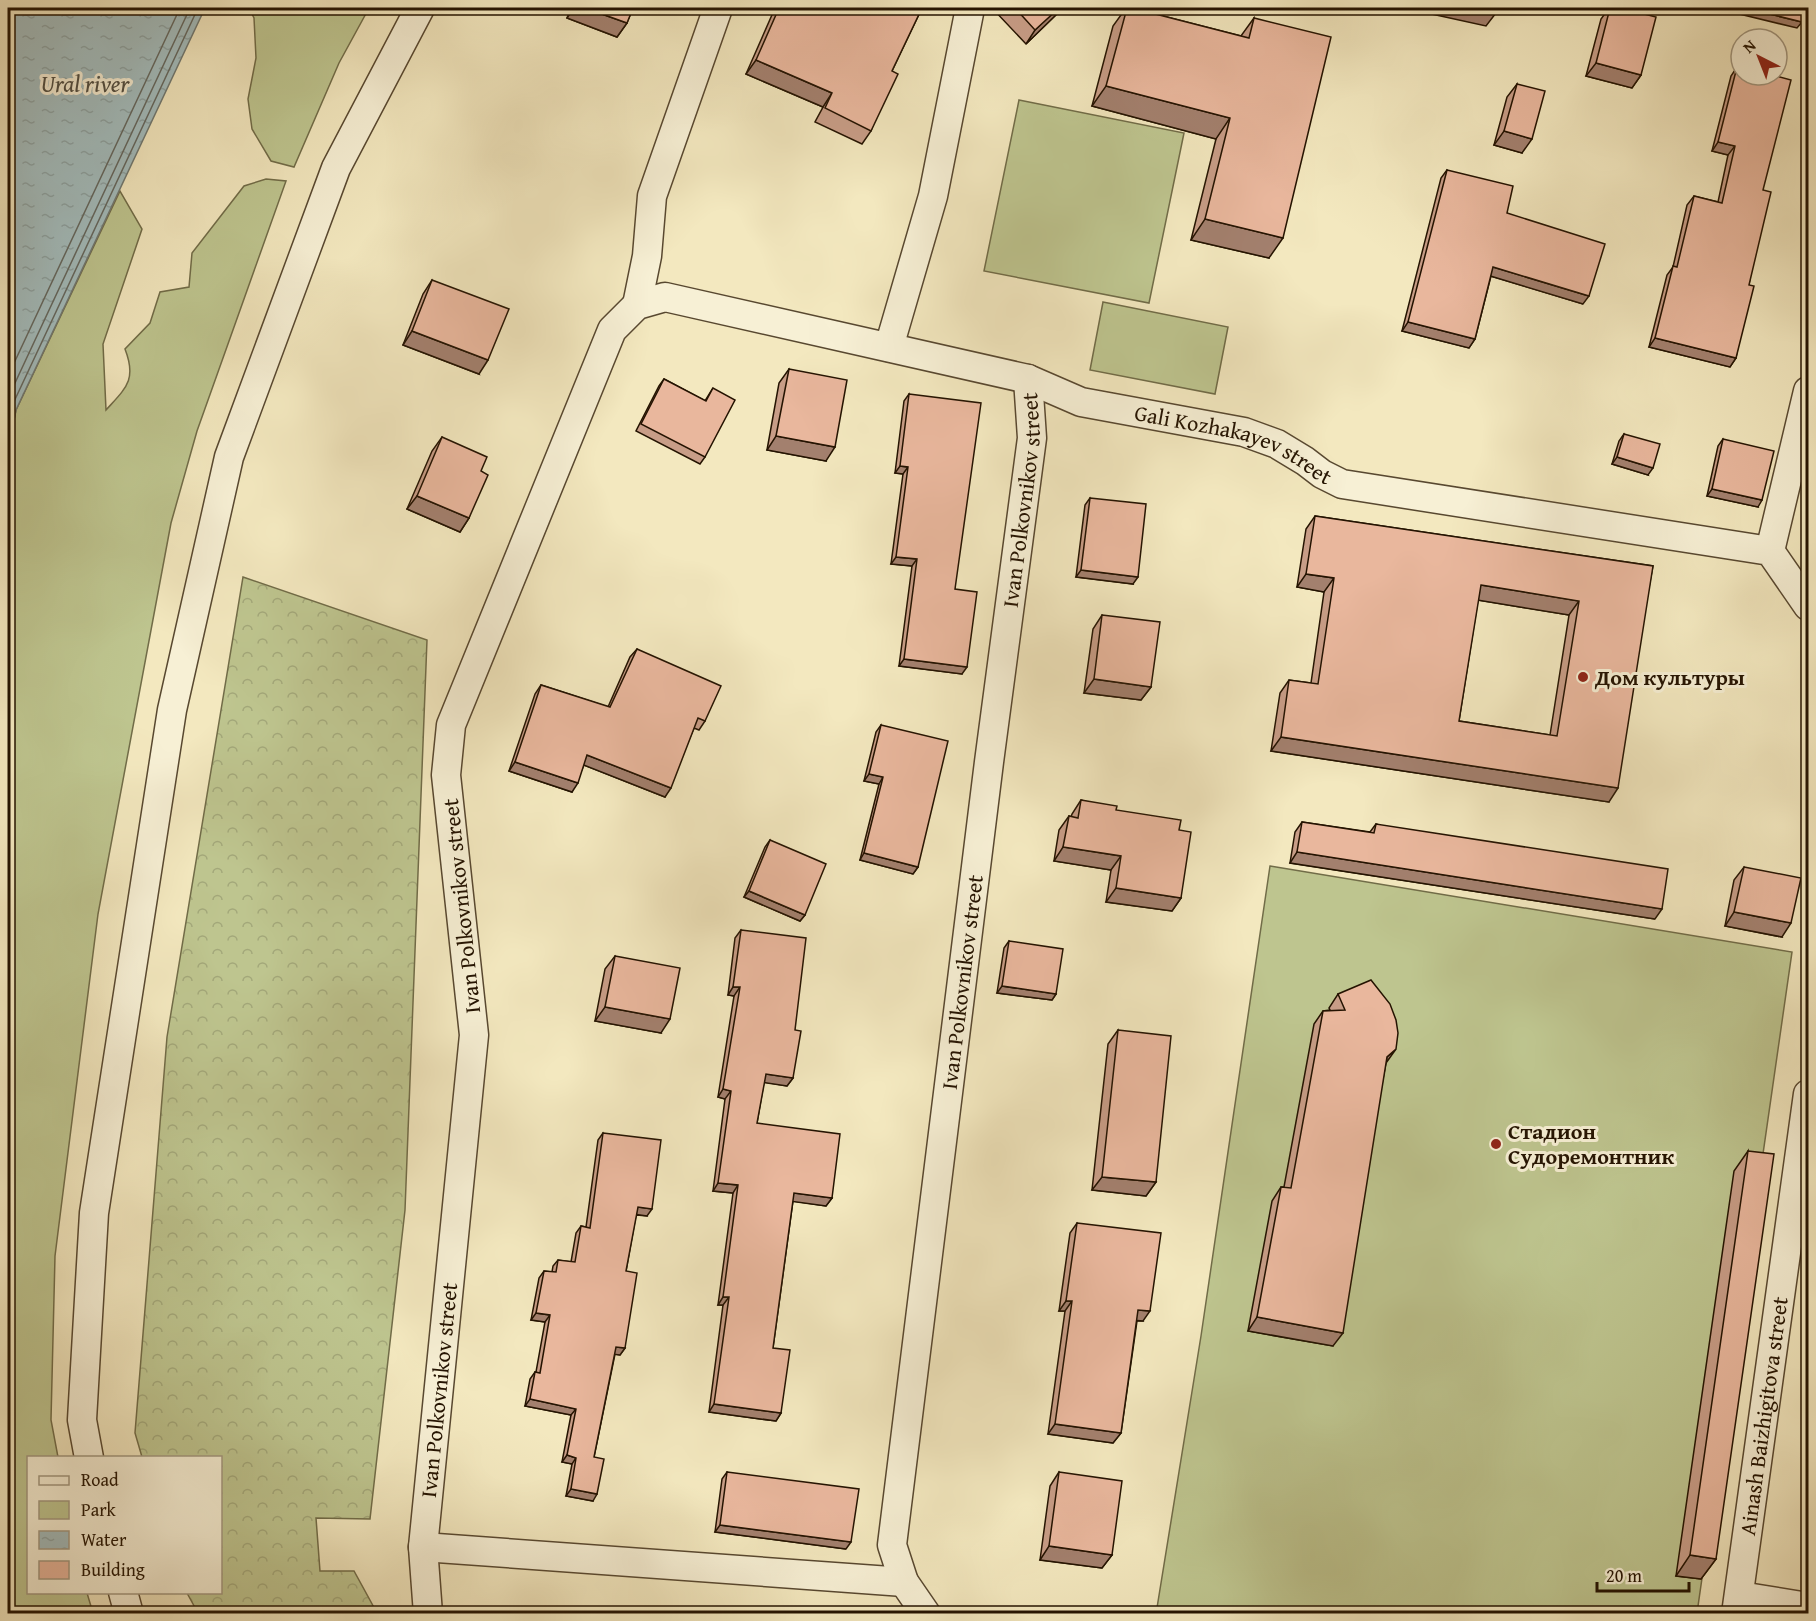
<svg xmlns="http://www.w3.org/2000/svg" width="1816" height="1621" viewBox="0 0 1816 1621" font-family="'Gentium Book Plus',serif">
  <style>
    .green { fill: #bec58f; stroke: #716c48; stroke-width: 1.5 }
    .forest { fill: url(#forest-crowns); stroke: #716c48; stroke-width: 1.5 }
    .water { fill: url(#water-ripples); stroke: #707972; stroke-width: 1.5 }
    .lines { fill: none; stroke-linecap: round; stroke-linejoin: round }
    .shore { stroke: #646860; stroke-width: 1.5 }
    .street-casing { stroke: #584830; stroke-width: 31 }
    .street { stroke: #f7f0d5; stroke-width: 28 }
    .wall { fill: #c89d87; stroke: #241301; stroke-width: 1.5; fill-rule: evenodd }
    .shaded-wall { fill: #a3806e; stroke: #241301; stroke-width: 1.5 }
    .building { fill: #e9b79d; stroke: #241301; stroke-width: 1.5; fill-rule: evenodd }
    .poi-dot { fill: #8f2418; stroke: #f7f0d5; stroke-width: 2 }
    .labels { text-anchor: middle; stroke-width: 6; stroke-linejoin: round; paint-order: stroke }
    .street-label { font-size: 22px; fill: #241301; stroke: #f7f0d5 }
    .poi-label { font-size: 22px; font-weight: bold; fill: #241301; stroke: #f7f0d5; text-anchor: start }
    .water-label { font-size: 24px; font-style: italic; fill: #504e43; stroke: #f7f0d5 }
  </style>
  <defs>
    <pattern id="forest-crowns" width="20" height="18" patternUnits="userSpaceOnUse" patternTransform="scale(1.5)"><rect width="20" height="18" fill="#bec58f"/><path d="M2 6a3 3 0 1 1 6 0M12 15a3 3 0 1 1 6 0" fill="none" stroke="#a3a87a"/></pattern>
    <pattern id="water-ripples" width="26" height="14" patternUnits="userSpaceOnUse" patternTransform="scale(1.5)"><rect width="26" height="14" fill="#a3bdbe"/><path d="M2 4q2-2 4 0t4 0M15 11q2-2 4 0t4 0" fill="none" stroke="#8ca2a2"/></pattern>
  </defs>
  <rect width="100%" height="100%" fill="#f3e8bf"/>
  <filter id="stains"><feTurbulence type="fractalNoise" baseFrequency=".00333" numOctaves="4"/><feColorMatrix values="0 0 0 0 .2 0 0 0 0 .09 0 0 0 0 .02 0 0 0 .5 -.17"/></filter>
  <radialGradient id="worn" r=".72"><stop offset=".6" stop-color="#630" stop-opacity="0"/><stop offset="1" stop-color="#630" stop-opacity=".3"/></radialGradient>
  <!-- green -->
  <g class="green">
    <path d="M249 8H369L339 63 294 167 271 161 252 129 248 99 256 58 254 18Z"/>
    <path d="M1019 100 1184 133 1149 303 984 271Z"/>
    <path d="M266 179 286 181 197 431 171 523 98 914 55 1256 51 1420 58 1457 28 1458V1592L87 1593 93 1613 8 1614V449L16 410 120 191 142 229 103 344 106 410C126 388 137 380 125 349L150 323 160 292 189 287 192 253 244 186Z"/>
    <path d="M1103 302 1228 327 1215 394 1090 370Z"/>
    <path d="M1270 866 1792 952 1697 1613 1156 1614 1201 1336Z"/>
  </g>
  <!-- forest -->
  <path class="forest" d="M243 577 427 640 405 1210 370 1519 316 1518 320 1571H354L377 1613H198L187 1593 220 1592V1458L142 1457 135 1433 167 1037Z"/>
  <!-- water -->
  <path class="water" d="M8 8H205L16 410 8 449Z"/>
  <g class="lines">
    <!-- shore -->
    <g class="shore">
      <path d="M8 376 180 8"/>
      <path d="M8 398 190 8"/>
      <path d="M8 422 11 408 198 8"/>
    </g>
    <defs>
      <g id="street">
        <path d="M637 305 647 256 652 196 718 8"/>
        <path d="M889 347 933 196 970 8"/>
        <path d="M1770 551 1808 391"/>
        <path d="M89 1458 82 1420 94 1213 172 710 229 457 336 168 420 8"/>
        <path d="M423 1547 904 1582"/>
        <path d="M123 1592 129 1614"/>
        <path d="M1740 1596 1808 1607"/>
        <path id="s1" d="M428 1614 423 1547 474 1035 446 775 451 725 612 330 637 305 665 297 1028 379 1081 402 1244 432 1277 444 1305 461 1322 474 1342 484 1770 551 1808 606"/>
        <path id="s2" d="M926 1614 904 1582 892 1545 989 762 1032 438 1028 379"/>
        <path id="s3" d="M1736 1614 1808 1094"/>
      </g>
    </defs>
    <!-- street casing -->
    <use href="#street" class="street-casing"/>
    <!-- street -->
    <use href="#street" class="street"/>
  </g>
  <!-- wall -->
  <g class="wall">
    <path d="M571 8H633L627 23 617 37 567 18Z"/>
    <path d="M775 8H922L892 71 871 131 862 144 815 122 823 107 746 74Z"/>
    <path d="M992 8H1063L1059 12 1026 44Z"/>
    <path d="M1126 8H1132L1241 36 1254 18 1269 258 1191 240 1216 139 1092 106 1113 26Z"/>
    <path d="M1609 8H1621L1641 75 1632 88 1586 76 1601 19Z"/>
    <path d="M1737 67 1763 190 1749 285 1736 358 1730 367 1649 347 1667 275 1673 267 1687 205 1694 196 1718 202 1728 155 1712 151 1731 76Z"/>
    <path d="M1517 84 1522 153 1494 145 1507 97Z"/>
    <path d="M1447 170 1583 304 1491 276 1475 339 1469 348 1402 331 1441 178Z"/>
    <path d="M432 280 479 374 403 345 423 294Z"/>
    <path d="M789 369 826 461 767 450 779 383Z"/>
    <path d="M664 379 705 401 713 388 705 457 700 464 636 431 659 386Z"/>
    <path d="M909 394 955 589 962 674 899 666 912 566 891 564 903 474 895 473 904 401Z"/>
    <path d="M1624 434 1648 475 1612 464 1619 441Z"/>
    <path d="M442 437 481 471 469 518 460 532 407 509 432 451Z"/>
    <path d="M1723 439 1758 507 1707 496 1718 446Z"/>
    <path d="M1090 498 1133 584 1076 577 1085 505Z"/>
    <path d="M1315 516 1653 566 1609 802 1271 751 1280 693 1289 680 1311 683 1324 592 1297 587 1306 529ZM1478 600 1569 615 1550 735 1459 721Z"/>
    <path d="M1102 615 1151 687 1141 700 1084 693 1093 629Z"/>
    <path d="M637 649 705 721 699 730 694 728 665 797 584 765 572 792 509 771 535 694 541 685 608 707 630 657Z"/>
    <path d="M881 725 918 867 913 874 860 860 879 784 864 781 876 732Z"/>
    <path d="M1081 800 1179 830 1181 898 1172 911 1106 902 1111 870 1054 861 1059 830 1069 816 1071 817 1072 814Z"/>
    <path d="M1302 822 1370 832 1376 824 1655 919 1290 863 1295 832Z"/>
    <path d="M770 840 805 915 800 921 744 897 765 847Z"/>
    <path d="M1744 867 1782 937 1725 926 1734 880Z"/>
    <path d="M741 930 795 1030 793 1078 787 1086 764 1082 757 1123 832 1198 826 1206 793 1201 773 1348 781 1413 776 1421 709 1412 723 1305H718L733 1193 713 1191 725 1099 718 1097 734 996 728 995 735 938Z"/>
    <path d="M1009 941 1056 994 1052 1000 997 993 1004 948Z"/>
    <path d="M615 956 661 1033 595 1021 605 969Z"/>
    <path d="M1338 994 1386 1063 1333 1346 1248 1331 1272 1201 1281 1187H1284L1314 1024 1323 1011 1330 1010 1329 1008Z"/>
    <path d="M1118 1030 1156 1182 1146 1196 1092 1190 1108 1044Z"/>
    <path d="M603 1133 647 1216 636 1215 626 1271 625 1348 620 1355 615 1354 594 1457 593 1501 566 1496 572 1464 562 1462 571 1415 525 1406 530 1379 535 1372H536L545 1322 531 1320 539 1278 544 1271 552 1272 553 1266 558 1260 571 1262 576 1233 581 1226 586 1227 598 1140Z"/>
    <path d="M1748 1151 1716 1559 1701 1579 1676 1576 1734 1171Z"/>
    <path d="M1077 1223 1143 1321H1137L1121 1433 1113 1443 1048 1434 1065 1311H1059L1070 1233Z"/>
    <path d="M727 1472 846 1549 715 1532 722 1479Z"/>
    <path d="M1059 1472 1112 1555 1102 1568 1040 1560 1050 1486Z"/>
  </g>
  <!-- shaded-wall -->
  <g class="shaded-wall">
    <path d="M574 8H585L627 23 617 37 567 18Z"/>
    <path d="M1058 8H1063L1059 12 1026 44 1035 30Z"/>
    <path d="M1431 8H1473L1496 13 1486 26 1427 13Z"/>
    <path d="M1729 8H1745L1802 22 1797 28 1727 11Z"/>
    <path d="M756 60 832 93 823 107 746 74Z"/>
    <path d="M1596 63 1641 75 1632 88 1586 76Z"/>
    <path d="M1106 86 1230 118 1216 139 1092 106Z"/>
    <path d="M1504 131 1532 139 1522 153 1494 145Z"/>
    <path d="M1718 142 1735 146 1728 155 1712 151Z"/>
    <path d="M1205 219 1283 238 1269 258 1191 240Z"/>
    <path d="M1493 267 1589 296 1583 304 1487 275Z"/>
    <path d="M1408 322 1475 339 1469 348 1402 331Z"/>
    <path d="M412 331 488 360 479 374 403 345Z"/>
    <path d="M1655 338 1736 358 1730 367 1649 347Z"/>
    <path d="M776 436 835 447 826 461 767 450Z"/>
    <path d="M1617 457 1653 468 1648 475 1612 464Z"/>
    <path d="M900 466 908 467 903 474 895 473Z"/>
    <path d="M1712 489 1762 500 1758 507 1707 496Z"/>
    <path d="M417 496 469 518 460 532 407 509Z"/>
    <path d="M896 557 917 559 912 566 891 564Z"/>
    <path d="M1081 570 1138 577 1133 584 1076 577Z"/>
    <path d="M1306 574 1334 578 1324 592 1297 587Z"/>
    <path d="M1481 585 1579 601 1569 615 1471 599Z"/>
    <path d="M904 659 967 667 962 674 899 666Z"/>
    <path d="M1094 679 1151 687 1141 700 1084 693Z"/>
    <path d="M1281 737 1618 788 1609 802 1271 751Z"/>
    <path d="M587 755 671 788 665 797 581 764Z"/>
    <path d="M515 762 578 783 572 792 509 771Z"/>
    <path d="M869 774 883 777 879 784 864 781Z"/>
    <path d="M1063 847 1121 856 1111 870 1054 861Z"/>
    <path d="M1297 852 1662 909 1655 919 1290 863Z"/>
    <path d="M864 853 918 867 913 874 860 860Z"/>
    <path d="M1116 888 1181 898 1172 911 1106 902Z"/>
    <path d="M749 891 805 915 800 921 744 897Z"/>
    <path d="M1734 912 1791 923 1782 937 1725 926Z"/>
    <path d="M1002 986 1056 994 1052 1000 997 993Z"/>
    <path d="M733 987H740L734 996 728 995Z"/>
    <path d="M605 1007 670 1019 661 1033 595 1021Z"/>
    <path d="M1396 1049 1386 1063 1387 1057Z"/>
    <path d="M766 1074 793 1078 787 1086 760 1082Z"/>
    <path d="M723 1089 731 1091 725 1099 718 1097Z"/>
    <path d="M1102 1177 1156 1182 1146 1196 1092 1190Z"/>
    <path d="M718 1183 738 1185 733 1193 713 1191Z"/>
    <path d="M794 1193 832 1198 826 1206 789 1201Z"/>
    <path d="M638 1207 652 1209 647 1216 633 1214Z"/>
    <path d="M723 1297H729L723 1305H718Z"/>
    <path d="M1066 1301H1072L1065 1311H1059Z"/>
    <path d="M1138 1310 1150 1311 1143 1321 1131 1320Z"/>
    <path d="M536 1313 550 1315 545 1322 531 1320Z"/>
    <path d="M1257 1317 1343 1333 1333 1346 1248 1331Z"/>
    <path d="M616 1347 625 1348 620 1355 611 1354Z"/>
    <path d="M530 1399 576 1409 571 1415 525 1406Z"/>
    <path d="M714 1404 781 1413 776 1421 709 1412Z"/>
    <path d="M1055 1424 1121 1433 1113 1443 1048 1434Z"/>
    <path d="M567 1455 576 1458 572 1464 562 1462Z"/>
    <path d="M571 1489 597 1494 593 1501 566 1496Z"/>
    <path d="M720 1525 851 1542 846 1549 715 1532Z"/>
    <path d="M1049 1546 1112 1555 1102 1568 1040 1560Z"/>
    <path d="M1690 1555 1716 1559 1701 1579 1676 1576Z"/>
  </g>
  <!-- building -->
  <g class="building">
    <path d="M585 8H633L627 23Z"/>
    <path d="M779 8H922L892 71 898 74 871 131 825 108 832 93 756 60Z"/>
    <path d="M1015 8H1059L1035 30Z"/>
    <path d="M1127 8H1132L1249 38 1254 18 1331 37 1283 238 1205 219 1230 118 1106 86Z"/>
    <path d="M1473 8H1497L1496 13Z"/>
    <path d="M1610 8H1621L1656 17 1641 75 1596 63Z"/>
    <path d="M1745 8H1805L1802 22Z"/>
    <path d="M1737 67 1741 68V75H1772L1791 80 1763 190 1771 192 1749 285 1754 286 1736 358 1655 338 1673 266 1677 267 1694 196 1722 203 1735 146 1718 142Z"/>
    <path d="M1517 84 1545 91 1532 139 1504 131Z"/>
    <path d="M1447 170 1513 186 1507 213 1605 244 1589 296 1493 267 1475 339 1408 322Z"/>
    <path d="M432 280 509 309 488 360 412 331Z"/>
    <path d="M789 369 847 380 835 447 776 436Z"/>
    <path d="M664 379 706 401 713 388 735 400 705 457 641 424Z"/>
    <path d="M909 394 981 403 955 589 977 592 967 667 904 659 917 559 896 557 908 467 900 466Z"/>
    <path d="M1624 434 1660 444 1653 468 1617 457Z"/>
    <path d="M442 437 487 457 481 471 488 475 469 518 417 496Z"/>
    <path d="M1723 439 1774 451 1762 500 1712 489Z"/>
    <path d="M1090 498 1146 504 1138 577 1081 570Z"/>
    <path d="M1315 516 1653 566 1618 788 1281 737 1289 680 1318 684 1334 578 1306 574ZM1481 585 1579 601 1557 736 1459 721Z"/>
    <path d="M1102 615 1160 622 1151 687 1094 679Z"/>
    <path d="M637 649 721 686 705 721 698 718 671 788 587 755 578 783 515 762 541 685 610 707Z"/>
    <path d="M881 725 948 741 918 867 864 853 883 777 869 774Z"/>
    <path d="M1081 800 1117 806 1116 810 1181 820 1179 830 1191 832 1181 898 1116 888 1121 856 1063 847 1069 816 1078 818Z"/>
    <path d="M1302 822 1374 833 1376 824 1668 869 1662 909 1297 852Z"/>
    <path d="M770 840 826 864 805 915 749 891Z"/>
    <path d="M1744 867 1801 878 1791 923 1734 912Z"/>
    <path d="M741 930 806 938 795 1030 801 1031 793 1078 766 1074 757 1123 840 1134 832 1198 794 1193 773 1348 790 1350 781 1413 714 1404 729 1297H723L738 1185 718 1183 731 1091 723 1089 740 987H733Z"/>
    <path d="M1009 941 1063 949 1056 994 1002 986Z"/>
    <path d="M615 956 680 968 670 1019 605 1007Z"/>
    <path d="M1371 980 1390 1004 1396 1020 1398 1033 1396 1049 1387 1057 1343 1333 1257 1317 1281 1187 1291 1188 1323 1011 1345 1010 1338 994Z"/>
    <path d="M1118 1030 1171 1036 1156 1182 1102 1177Z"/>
    <path d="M603 1133 661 1140 652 1209 638 1207 626 1271 637 1273 625 1348 616 1347 594 1457 604 1459 597 1494 571 1489 576 1458 567 1455 576 1409 530 1399 535 1372 540 1373 550 1315 536 1313 544 1271 556 1272 558 1260 575 1262 581 1226 590 1228Z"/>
    <path d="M1748 1151 1774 1154 1716 1559 1690 1555Z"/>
    <path d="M1077 1223 1161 1233 1150 1311 1138 1310 1121 1433 1055 1424 1072 1301H1066Z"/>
    <path d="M727 1472 859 1489 851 1542 720 1525Z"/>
    <path d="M1059 1472 1122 1481 1112 1555 1049 1546Z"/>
  </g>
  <!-- markers -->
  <g class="poi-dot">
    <circle cx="1583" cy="677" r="6"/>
    <circle cx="1496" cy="1144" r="6"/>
  </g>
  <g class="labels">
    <!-- street labels -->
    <g class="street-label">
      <text dy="8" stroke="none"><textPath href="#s1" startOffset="1974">Gali Kozhakayev street</textPath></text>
      <text dy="8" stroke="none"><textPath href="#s2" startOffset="1131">Ivan Polkovnikov street</textPath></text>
      <text transform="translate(461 906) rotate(-96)" y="8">Ivan Polkovnikov street</text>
      <text dy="8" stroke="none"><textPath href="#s2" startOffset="645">Ivan Polkovnikov street</textPath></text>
      <text dy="8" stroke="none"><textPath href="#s1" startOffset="225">Ivan Polkovnikov street</textPath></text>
      <text dy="8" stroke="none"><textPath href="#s3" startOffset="200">Ainash Baizhigitova street</textPath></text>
    </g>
    <!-- poi labels -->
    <g class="poi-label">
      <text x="1595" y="685">Дом культуры</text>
      <text x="1508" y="1139">Стадион<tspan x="1508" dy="25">Судоремонтник</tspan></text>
    </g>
    <!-- water labels -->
    <g class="water-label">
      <text x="85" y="92">Ural river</text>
    </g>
  </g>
  <!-- margin -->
  <rect width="1816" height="1621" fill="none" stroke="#f3e8bf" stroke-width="30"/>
  <rect x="9" y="9" width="1798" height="1603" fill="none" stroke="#241301" stroke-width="3"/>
  <rect x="15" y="15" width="1786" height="1591" fill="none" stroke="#241301" stroke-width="1.5"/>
  <!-- legend -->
  <rect x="27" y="1456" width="195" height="138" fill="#f7f0d5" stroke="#a39880" stroke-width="1.5"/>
  <rect x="39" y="1476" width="30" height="9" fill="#f7f0d5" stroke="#a39880" stroke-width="1.5"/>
  <text x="81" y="1486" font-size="18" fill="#241301">Road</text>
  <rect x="39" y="1501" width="30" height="18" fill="#bec58f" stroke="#a39880" stroke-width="1.5"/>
  <text x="81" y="1516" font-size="18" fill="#241301">Park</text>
  <rect x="39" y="1531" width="30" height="18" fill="url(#water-ripples)" stroke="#a39880" stroke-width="1.5"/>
  <text x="81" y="1546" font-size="18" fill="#241301">Water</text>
  <rect x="39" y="1561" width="30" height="18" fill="#e9b79d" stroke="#a39880" stroke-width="1.5"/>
  <text x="81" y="1576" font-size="18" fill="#241301">Building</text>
  <!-- north arrow -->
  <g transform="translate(1759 57) rotate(318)"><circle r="28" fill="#f7f0d5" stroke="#a39880" stroke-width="1.5"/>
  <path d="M0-4.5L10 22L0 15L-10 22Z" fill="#8f2418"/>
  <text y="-9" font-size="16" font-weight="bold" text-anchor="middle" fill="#241301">N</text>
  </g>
  <!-- scale -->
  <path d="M1597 1582v9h92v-9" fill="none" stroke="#241301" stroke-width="3"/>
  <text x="1606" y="1582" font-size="18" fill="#241301" stroke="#f7f0d5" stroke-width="4.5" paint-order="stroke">20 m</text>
  <rect width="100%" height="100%" filter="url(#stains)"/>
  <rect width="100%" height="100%" fill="url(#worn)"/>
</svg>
